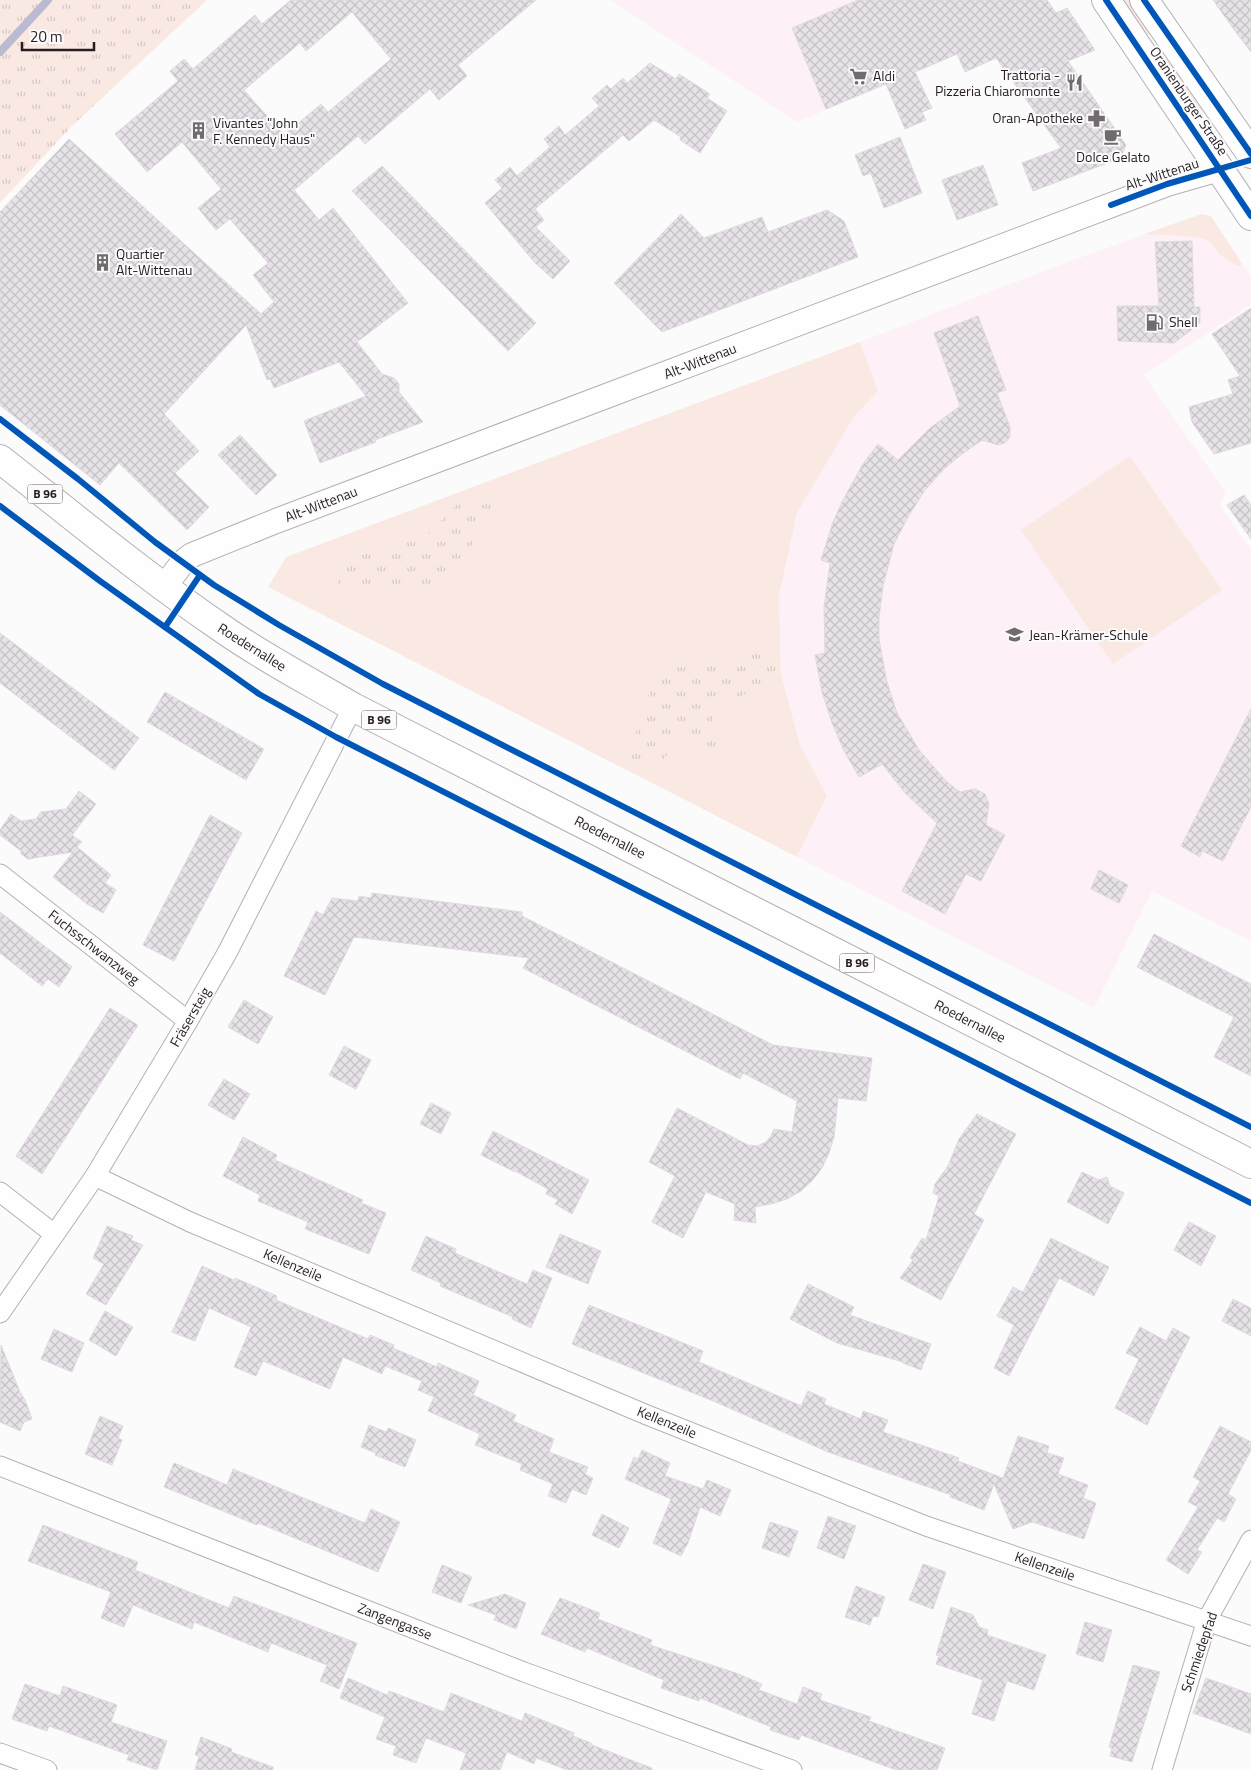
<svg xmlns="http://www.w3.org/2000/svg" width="1251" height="1770" viewBox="0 0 1251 1770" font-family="'Titillium Web',sans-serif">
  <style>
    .built { fill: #fdf0f7 }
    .grass { fill: #fae9e3 }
    .park { fill: url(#park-tufts) }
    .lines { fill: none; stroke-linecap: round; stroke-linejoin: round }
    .stream { stroke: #babad1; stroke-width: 8 }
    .building { fill: url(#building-cross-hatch); stroke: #dedbe0; fill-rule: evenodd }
    .minor-casing { stroke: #b5b0b3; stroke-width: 21 }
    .tertiary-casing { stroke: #b5b0b3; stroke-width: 26 }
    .secondary-casing { stroke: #b5b0b3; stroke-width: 30 }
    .primary-casing { stroke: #b5b0b3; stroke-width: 30 }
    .minor { stroke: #fefefe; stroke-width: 19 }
    .tertiary { stroke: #fefefe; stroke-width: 24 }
    .secondary { stroke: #fefefe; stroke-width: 28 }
    .primary { stroke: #fefefe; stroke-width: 28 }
    .cycleway-casing { stroke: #fbfbfb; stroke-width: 9 }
    .cycleway { stroke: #0057b8; stroke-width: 6 }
    .labels { text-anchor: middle; stroke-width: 4; stroke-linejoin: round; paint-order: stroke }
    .shield { fill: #fbfbfb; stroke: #665f63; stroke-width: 1 }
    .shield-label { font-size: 12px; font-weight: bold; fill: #261c22 }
    .poi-label { font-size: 14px; fill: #261c22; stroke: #fbfbfb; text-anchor: start }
    .street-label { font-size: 14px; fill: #261c22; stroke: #fbfbfb }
  </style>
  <defs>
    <pattern id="park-tufts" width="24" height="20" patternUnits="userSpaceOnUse" patternTransform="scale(1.25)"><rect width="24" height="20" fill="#fae9e3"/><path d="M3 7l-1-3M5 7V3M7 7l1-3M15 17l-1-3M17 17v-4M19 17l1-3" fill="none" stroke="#d6c7c2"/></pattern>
    <pattern id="building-cross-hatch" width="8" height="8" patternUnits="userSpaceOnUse" patternTransform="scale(1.25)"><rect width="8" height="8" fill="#e7e2e7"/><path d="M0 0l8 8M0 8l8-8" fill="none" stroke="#c6c1c6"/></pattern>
  </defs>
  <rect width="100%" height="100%" fill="#fbfbfb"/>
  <!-- built -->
  <g class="built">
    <path d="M610 0H1047L1056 13 797 122Z"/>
    <path d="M1202 214 1211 216 1251 277V305L1144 375 1226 493 1219 504 1251 550V941L1152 891 1094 1008 797 857 827 796 800 745 781 674 779 596 797 513 853 418 878 391 860 342 1065 263Z"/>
  </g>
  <!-- grass -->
  <g class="grass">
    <path d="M1120 0H1131L1151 33 1146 36Z"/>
    <path d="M1170 58 1206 109 1197 112 1164 63V61Z"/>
    <path d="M1202 214 1211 216 1242 264 1238 266 1219 254 1210 242 1204 239 1184 236 1144 234Z"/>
    <path d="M860 342 878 391 853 418 797 513 779 596 781 674 800 745 827 796 797 857 268 587 286 557Z"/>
    <path d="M1130 456 1222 590 1113 664 1021 530Z"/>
  </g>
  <!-- park -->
  <g class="park">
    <path d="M0 0H207L72 126 0 203Z"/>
    <path d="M462 499 500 506 441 587 337 584 353 555 423 539Z"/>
    <path d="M776 649 777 679 711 710 720 755 679 740 659 765 625 764 657 671 711 662Z"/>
  </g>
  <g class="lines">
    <!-- stream -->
    <path class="stream" d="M0 52 48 0"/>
  </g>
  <!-- building -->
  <g class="building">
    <path d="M291 0H536L458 65 467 76 439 100 430 89 365 144 358 136 294 190 319 220 333 208 408 303 357 342 382 374 394 378 399 384V392L423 422 375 440 376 442 320 463 304 421 366 396 339 362 274 388 270 379 267 380 246 325 164 414 199 451 175 473 209 507 187 530 119 463 100 485 0 405V212L69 139 261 314 274 302 253 275 268 263 230 219 216 230 198 208 221 189 182 142 147 172 115 134 178 81 170 71 184 59 193 69 255 15 262 24ZM352 12 391 59 328 112 321 104 284 135 244 90 300 43 306 51Z"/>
    <path d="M858 0H1047L1056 13 1067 8 1095 50 1068 61 1126 145 1121 158 1033 191 1022 163 1061 148 996 58 965 72 957 54 915 72 932 108 922 112 926 120 905 129 886 84 826 109 792 28Z"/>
    <path d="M1213 0H1251V52L1235 31Z"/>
    <path d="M650 63 676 79 679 74 710 94 707 98 727 111 700 153 680 140 681 137 654 120 629 141 623 135 535 209 544 220 536 227 570 261 553 279 535 263 485 203 502 188 495 180 510 167 517 176 550 147 544 139 559 126 565 135 599 106 592 98 607 85 611 89 623 78 627 83Z"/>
    <path d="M900 137 922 193 884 208 871 173 863 176 855 155Z"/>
    <path d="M983 165 998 205 957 220 942 180Z"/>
    <path d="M382 166 536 323 508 351 352 191Z"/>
    <path d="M827 210 844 221 858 257 662 332 614 283 681 214 704 238 762 217 768 232Z"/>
    <path d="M1192 241 1194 307H1200V323L1174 343 1118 341 1117 306H1159L1155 242Z"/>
    <path d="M1251 308V443L1214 454 1192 422 1189 407 1233 394 1228 380 1240 376 1212 334Z"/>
    <path d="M978 316 1006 390 997 393 1010 427V437L1005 443 998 445 982 440 962 454 944 469 925 490 908 517 894 544 883 586 879 618V640L887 682 897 713 908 731 919 750 947 782 960 792 975 789 985 794 989 804 986 825 1005 835 981 881 966 874 945 914 902 891 937 823 906 794 882 764 859 777 844 751 832 723 822 692 815 655 825 653 824 607 830 563 821 560 833 522 843 500 863 464 878 444 898 460 930 428 960 406 934 333Z"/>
    <path d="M240 435 277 475 256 495 218 455Z"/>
    <path d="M1244 495 1251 505V539L1227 505Z"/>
    <path d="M0 633 139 738 114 770 0 683Z"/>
    <path d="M165 692 264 749 246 780 147 722Z"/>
    <path d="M1251 709V807L1223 861 1202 851 1200 857 1181 846Z"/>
    <path d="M79 791 96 804 72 835 82 842 77 847 111 875 105 883 116 890 103 913 87 904 53 877 73 852 28 859 21 854V851L0 835V830L11 814 21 821 36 819 41 812 66 809Z"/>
    <path d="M210 815 242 833 174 961 143 945Z"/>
    <path d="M1099 870 1128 885 1119 903 1091 889Z"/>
    <path d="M372 893 522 912V916L773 1045 872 1058 866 1101 838 1098 834 1137 829 1153 822 1168 813 1180 801 1191 787 1199 771 1204 755 1207 756 1223 734 1220 735 1204 706 1192 683 1238 652 1222 675 1176 649 1162 677 1108 748 1145 757 1146 766 1142 771 1136 774 1129 792 1132 797 1101 743 1073 740 1079 523 968 529 958 354 937 325 995 284 976 316 911 323 915 332 898 358 901 359 896 371 898Z"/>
    <path d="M0 912 72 967 59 987 48 979 42 986 0 953Z"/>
    <path d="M1154 934 1251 984V1076L1214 1057 1234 1017 1137 967Z"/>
    <path d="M244 1000 273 1017 258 1044 228 1027Z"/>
    <path d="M110 1008 138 1025 42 1174 16 1156Z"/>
    <path d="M344 1046 371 1060 356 1089 329 1075Z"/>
    <path d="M224 1079 250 1094 234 1120 208 1105Z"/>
    <path d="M431 1103 451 1113 441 1134 420 1124Z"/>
    <path d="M977 1114 1016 1134 974 1214 984 1220 941 1300 900 1278 913 1260 910 1258 922 1238 926 1240 939 1196 933 1193 935 1184 948 1166 959 1139Z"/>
    <path d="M493 1131 589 1180 572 1214 555 1204 558 1200 546 1194 548 1189 515 1171V1172L481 1155Z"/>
    <path d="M243 1137 277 1155 275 1160 363 1200 361 1203 386 1213 369 1254 305 1229 308 1222 258 1201 260 1195 223 1176Z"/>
    <path d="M1082 1172 1099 1180 1107 1177 1110 1186 1124 1193 1108 1224 1067 1202Z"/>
    <path d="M1189 1222 1216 1236 1201 1266 1174 1250Z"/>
    <path d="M107 1226 133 1236 131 1240 143 1245 106 1305 86 1294 104 1264 93 1258Z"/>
    <path d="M560 1234 601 1251 588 1284 546 1267Z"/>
    <path d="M426 1236 456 1249 455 1253 527 1284 533 1270 552 1278 531 1328 512 1319 513 1317 440 1286 441 1283 411 1270Z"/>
    <path d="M1051 1238 1109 1267 1094 1296 1059 1278 1009 1376 994 1368 1014 1325 997 1316 1013 1287 1023 1292Z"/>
    <path d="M202 1266 234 1280 235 1278 277 1296 276 1300 368 1339 370 1335 394 1345 393 1348 437 1367 438 1363 479 1381 473 1395 516 1415 513 1421 554 1439 549 1452 588 1467 585 1474 593 1478 586 1495 572 1489 566 1503 548 1496 553 1484 520 1470 522 1464 475 1445 480 1434 428 1411 434 1397 418 1390 422 1381 385 1366 382 1374 343 1357 330 1389 263 1361 256 1376 234 1367 251 1327 209 1308 195 1341 172 1332Z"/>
    <path d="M808 1284 854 1307 850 1315 931 1344 921 1370 903 1363V1362L837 1343 790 1319Z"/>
    <path d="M1233 1299 1251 1308V1336L1222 1321Z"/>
    <path d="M589 1305 703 1351 699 1362 797 1404 801 1406 808 1391 826 1399 824 1404 861 1419 863 1411 888 1420 883 1432 959 1458 958 1461 1003 1478 1018 1436 1049 1446 1047 1453 1064 1458 1058 1474 1088 1485 1083 1498 1096 1503 1084 1539 1032 1522 1013 1529 994 1484 984 1510 950 1497 951 1495 828 1452 718 1403 572 1344Z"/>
    <path d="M105 1311 133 1327 116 1356 89 1340Z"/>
    <path d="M1140 1327 1166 1341 1173 1328 1190 1337 1147 1425 1115 1408 1139 1359 1126 1353Z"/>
    <path d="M54 1329 84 1343 72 1372 41 1359Z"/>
    <path d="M1 1345 20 1392 25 1400 32 1419 24 1422 20 1431 0 1422Z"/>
    <path d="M100 1416 123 1426 118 1438 122 1440 121 1443 112 1465 85 1454Z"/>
    <path d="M369 1425 386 1432 388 1428 416 1440 405 1467 375 1455 376 1453 361 1447Z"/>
    <path d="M1220 1426 1251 1442V1450L1228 1494 1236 1499 1224 1522 1217 1518 1197 1550 1202 1552 1188 1574 1166 1560 1198 1507 1188 1502 1200 1481 1193 1477Z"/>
    <path d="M642 1450 670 1463 665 1476 703 1489 707 1480 731 1490 720 1516 700 1507 688 1543 681 1556 653 1543 671 1499 625 1479 634 1457 638 1459Z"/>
    <path d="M174 1463 227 1485 233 1469 365 1523 371 1509 400 1522 378 1572 258 1523 257 1525 164 1487Z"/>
    <path d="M602 1514 629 1528 619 1548 592 1535Z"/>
    <path d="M828 1516 856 1526 844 1559 817 1548Z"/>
    <path d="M770 1522 798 1531 789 1557 762 1548Z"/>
    <path d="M43 1525 138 1562 135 1570 229 1608 234 1596 357 1643 339 1689 320 1681 327 1665 271 1643 268 1652 194 1622 192 1629 133 1605 124 1627 101 1618 111 1592 28 1561Z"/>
    <path d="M923 1564 946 1572 933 1609 909 1600Z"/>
    <path d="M442 1565 472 1577 461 1603 432 1592Z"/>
    <path d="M856 1586 885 1597 878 1617 873 1616 870 1625 845 1617Z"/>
    <path d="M505 1594 526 1603 516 1629 494 1620 496 1615 468 1605Z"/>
    <path d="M560 1598 600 1613 598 1619 652 1640 650 1645 736 1673 762 1684 759 1690 797 1704 803 1687 822 1694 820 1700 871 1717 869 1721 945 1748 937 1770H896L801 1735 799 1740 770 1730 771 1727 700 1698 699 1701 661 1688 664 1680 587 1648 585 1652 541 1634Z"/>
    <path d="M951 1607 973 1615 979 1627 988 1630 987 1635 1046 1655 1034 1690 1007 1681 994 1721 972 1714 983 1680 936 1664 939 1656 936 1655Z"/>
    <path d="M1085 1622 1112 1630 1103 1662 1076 1654Z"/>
    <path d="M1133 1665 1160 1672 1132 1762 1110 1756 1112 1748 1109 1747Z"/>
    <path d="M348 1678 387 1695 389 1691 444 1712 451 1693 522 1721 525 1713 574 1733 573 1736 591 1743 592 1745 652 1768V1770H567L536 1758 534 1764 507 1752 500 1770H460L466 1753 426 1738 416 1763 393 1755 396 1746 376 1739 385 1717 340 1698Z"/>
    <path d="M1206 1678 1251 1694V1734L1193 1713Z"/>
    <path d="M25 1684 60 1696 63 1686 117 1705 111 1722 167 1741 157 1770 127 1760 129 1755 49 1726 47 1731 12 1719Z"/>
    <path d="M201 1737 232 1749 231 1752 273 1767V1770H195L199 1756 195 1755Z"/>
  </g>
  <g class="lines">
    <defs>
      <g id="minor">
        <path d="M0 874 188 1021"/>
        <path d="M95 1176 190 1222 647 1415 926 1526 1251 1636"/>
        <path d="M0 1192 54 1234"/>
        <path d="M0 1313 95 1176 188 1021 227 953 353 707"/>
        <path d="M0 1466 524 1672 792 1770"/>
        <path d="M0 1753 47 1770"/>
        <path d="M1162 1770 1207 1620 1251 1540"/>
      </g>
      <path id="tertiary" d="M164 587 183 562 192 555 276 521 1167 184 1219 169"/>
      <g id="secondary">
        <path d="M1106 0 1251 216"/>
        <path d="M1144 0 1251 154"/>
      </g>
      <path id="primary" d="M0 459C73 516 146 577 223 629 264 658 309 681 353 707L1251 1164"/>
    </defs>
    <!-- minor casing -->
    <use href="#minor" class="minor-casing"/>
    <!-- tertiary casing -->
    <use href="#tertiary" class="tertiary-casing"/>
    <!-- secondary casing -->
    <use href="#secondary" class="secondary-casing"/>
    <!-- primary casing -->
    <use href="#primary" class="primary-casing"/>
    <!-- minor -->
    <use href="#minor" class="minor"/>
    <!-- tertiary -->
    <use href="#tertiary" class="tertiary"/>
    <!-- secondary -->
    <use href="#secondary" class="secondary"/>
    <!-- primary -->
    <use href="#primary" class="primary"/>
    <defs>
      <g id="cycleway">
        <path d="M1106 0 1251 216"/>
        <path d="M1144 0 1251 154"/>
        <path d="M1111 205 1167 184 1251 160"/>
        <path d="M0 419 78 479 155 542 214 585 279 625 383 684 1251 1127"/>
        <path d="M0 506 100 581 259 694 336 737 1251 1203"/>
        <path d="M165 627 200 575"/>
      </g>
    </defs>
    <!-- cycleway casing -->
    <use href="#cycleway" class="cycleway-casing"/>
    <!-- cycleway -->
    <use href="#cycleway" class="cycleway"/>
  </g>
  <!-- icons -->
  <defs>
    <symbol id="supermarket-bare" viewBox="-9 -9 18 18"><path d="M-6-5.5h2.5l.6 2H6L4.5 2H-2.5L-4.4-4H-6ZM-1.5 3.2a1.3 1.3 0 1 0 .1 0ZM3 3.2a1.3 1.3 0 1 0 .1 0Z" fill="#716a6e" stroke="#fbfbfb" stroke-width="2.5" paint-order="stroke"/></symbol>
    <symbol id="restaurant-bare" viewBox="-9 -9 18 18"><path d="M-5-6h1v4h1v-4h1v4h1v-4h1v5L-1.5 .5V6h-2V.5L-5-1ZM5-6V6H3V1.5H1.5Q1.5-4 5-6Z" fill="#716a6e" stroke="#fbfbfb" stroke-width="2.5" paint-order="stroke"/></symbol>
    <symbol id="pharmacy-bare" viewBox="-9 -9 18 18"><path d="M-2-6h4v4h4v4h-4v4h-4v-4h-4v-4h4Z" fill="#716a6e" stroke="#fbfbfb" stroke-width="2.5" paint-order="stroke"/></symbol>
    <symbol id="building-bare" viewBox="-9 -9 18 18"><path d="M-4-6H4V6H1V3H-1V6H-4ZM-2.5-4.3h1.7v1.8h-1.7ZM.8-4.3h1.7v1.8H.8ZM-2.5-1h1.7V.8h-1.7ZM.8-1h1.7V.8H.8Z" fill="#716a6e" stroke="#fbfbfb" stroke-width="2.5" paint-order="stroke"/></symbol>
    <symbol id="cafe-bare" viewBox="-9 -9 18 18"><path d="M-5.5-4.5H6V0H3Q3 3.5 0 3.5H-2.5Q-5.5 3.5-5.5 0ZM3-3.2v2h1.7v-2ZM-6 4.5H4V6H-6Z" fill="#716a6e" stroke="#fbfbfb" stroke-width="2.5" paint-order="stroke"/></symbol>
    <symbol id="fuel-bare" viewBox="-9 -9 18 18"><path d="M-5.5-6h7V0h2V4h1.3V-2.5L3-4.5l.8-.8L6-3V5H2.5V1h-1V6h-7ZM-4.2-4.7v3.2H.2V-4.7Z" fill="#716a6e" stroke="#fbfbfb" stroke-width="2.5" paint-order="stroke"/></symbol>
    <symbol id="school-bare" viewBox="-9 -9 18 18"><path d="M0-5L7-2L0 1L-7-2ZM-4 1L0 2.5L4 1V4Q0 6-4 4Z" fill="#716a6e" stroke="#fbfbfb" stroke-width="2.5" paint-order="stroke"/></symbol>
  </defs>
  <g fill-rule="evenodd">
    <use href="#supermarket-bare" x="846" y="64" width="25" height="25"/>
    <use href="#restaurant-bare" x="1062" y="70" width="25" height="25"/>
    <use href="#pharmacy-bare" x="1084" y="106" width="25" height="25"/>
    <use href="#building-bare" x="186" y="118" width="25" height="25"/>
    <use href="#cafe-bare" x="1100" y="124" width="25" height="25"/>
    <use href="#building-bare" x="90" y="250" width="25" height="25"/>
    <use href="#fuel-bare" x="1142" y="310" width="25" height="25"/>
    <use href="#school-bare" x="1002" y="622" width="25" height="25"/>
  </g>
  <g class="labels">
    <!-- shield labels -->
    <g class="shield">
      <rect x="27.5" y="484.5" width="35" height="19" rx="4"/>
      <rect x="361.5" y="710.5" width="35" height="19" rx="4"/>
      <rect x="839.5" y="953.5" width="35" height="19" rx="4"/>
    </g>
    <g class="shield-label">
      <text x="45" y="498">B 96</text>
      <text x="379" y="724">B 96</text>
      <text x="857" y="967">B 96</text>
    </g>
    <!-- poi labels -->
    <g class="poi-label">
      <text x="1060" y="80" text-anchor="end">Trattoria -<tspan x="1060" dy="16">Pizzeria Chiaromonte</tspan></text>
      <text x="873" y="81">Aldi</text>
      <text x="1083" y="123" text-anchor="end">Oran-Apotheke</text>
      <text x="213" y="128">Vivantes "John<tspan x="213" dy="16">F. Kennedy Haus"</tspan></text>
      <text x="1113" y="162" text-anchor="middle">Dolce Gelato</text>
      <text x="116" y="259">Quartier<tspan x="116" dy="16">Alt-Wittenau</tspan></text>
      <text x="1169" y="327">Shell</text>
      <text x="1029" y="640">Jean-Krämer-Schule</text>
    </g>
    <!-- street labels -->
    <g class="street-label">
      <text transform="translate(1189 101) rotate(56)" y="5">Oranienburger Straße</text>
      <text transform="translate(1162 174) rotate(-18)" y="5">Alt-Wittenau</text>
      <text transform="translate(700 361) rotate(-21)" y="5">Alt-Wittenau</text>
      <text transform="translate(321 504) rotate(-21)" y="5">Alt-Wittenau</text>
      <text transform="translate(252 647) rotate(32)" y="5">Roedernallee</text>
      <text transform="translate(610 837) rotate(27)" y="5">Roedernallee</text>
      <text transform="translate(94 947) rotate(38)" y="5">Fuchsschwanzweg</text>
      <text transform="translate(190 1017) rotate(-60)" y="5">Fräsersteig</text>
      <text transform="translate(970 1021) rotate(27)" y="5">Roedernallee</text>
      <text transform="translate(293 1265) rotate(23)" y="5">Kellenzeile</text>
      <text transform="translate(667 1422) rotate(22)" y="5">Kellenzeile</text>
      <text transform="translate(1045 1566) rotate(19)" y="5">Kellenzeile</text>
      <text transform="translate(395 1621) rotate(21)" y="5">Zangengasse</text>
      <text transform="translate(1199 1652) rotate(-71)" y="5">Schmiedepfad</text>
    </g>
  </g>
  <!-- scale -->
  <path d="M22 42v8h72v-8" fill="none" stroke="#261c22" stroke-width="2.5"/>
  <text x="30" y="42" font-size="15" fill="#261c22" stroke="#fbfbfb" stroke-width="4" paint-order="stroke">20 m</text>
</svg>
